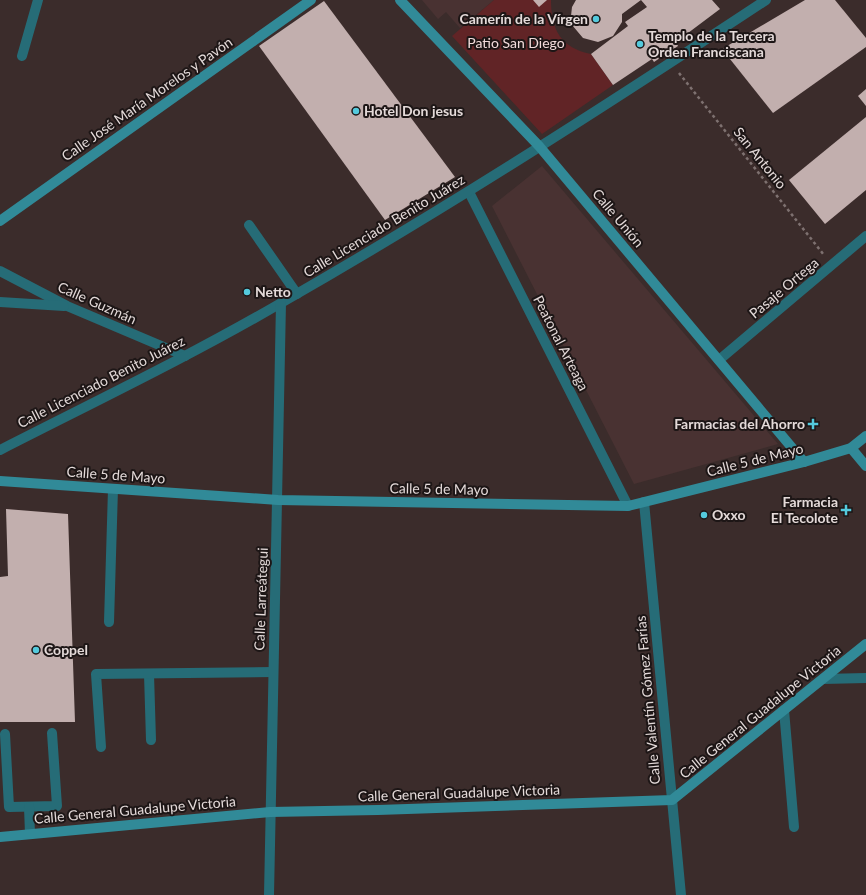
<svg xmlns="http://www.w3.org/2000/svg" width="866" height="895" viewBox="0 0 866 895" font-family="Lato,sans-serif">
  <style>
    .built { fill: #493232 }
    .green { fill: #612426 }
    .building { fill: #c2afae }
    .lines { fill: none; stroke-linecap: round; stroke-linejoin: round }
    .path { stroke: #7e7170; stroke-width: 2.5; stroke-dasharray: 3 3; stroke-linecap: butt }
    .lane { stroke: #266c77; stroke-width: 10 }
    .street { stroke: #266c77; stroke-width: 10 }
    .secondary { stroke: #318a98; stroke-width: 10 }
    .poi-dot { fill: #54cadd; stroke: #1d1616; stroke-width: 1.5 }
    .labels { text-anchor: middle; stroke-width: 4; stroke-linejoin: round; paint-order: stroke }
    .poi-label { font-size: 14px; font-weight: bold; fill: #e4dad9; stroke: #1d1616; text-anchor: start }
    .park-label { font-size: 14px; fill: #f2dbdb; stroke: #1d1616 }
    .street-label { font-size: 14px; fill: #e4dad9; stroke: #1d1616 }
  </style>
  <rect width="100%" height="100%" fill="#3b2c2b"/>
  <!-- built -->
  <g class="built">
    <path d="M422 0H494L460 28 446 12 438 19Z"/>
    <path d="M542 166 778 444 634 484 492 206Z"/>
  </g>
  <!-- green -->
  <path class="green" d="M494 0H551C551 30 561 48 591 54L613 85 542 134 452 36Z"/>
  <!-- building -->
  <g class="building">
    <path d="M533 0H547L539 7Z"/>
    <path d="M576 0H712L720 9 676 42 678 46 654 62 652 59 613 85 591 54 628 26 625 22 647 7 641 0 622 14V22L613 36 598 42 583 38 572 25 571 16 572 7Z"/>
    <path d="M805 0H835L866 38V47L773 113 722 49Z"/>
    <path d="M324 1 455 177 385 220 259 46Z"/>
    <path d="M866 89V106L858 96Z"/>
    <path d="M866 117V190L825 224 789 180Z"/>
    <path d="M6 509 68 514 75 722H0V577L8 576Z"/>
  </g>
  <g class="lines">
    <!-- path -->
    <path class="path" d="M679 73 824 255"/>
    <!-- lane -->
    <g class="lane">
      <path d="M249 225 297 294"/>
      <path d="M109 622 113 489"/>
      <path d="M149 674 151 740"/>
      <path d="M784 710 794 827"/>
      <path d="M5 734 9 807 57 806 52 733"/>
      <path d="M101 747 96 674 273 672"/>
      <path d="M29 807 30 834"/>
    </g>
    <!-- street -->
    <g class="street">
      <path d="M22 56 38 0"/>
      <path d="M469 192 628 506"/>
      <path d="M0 271 67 306 185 356"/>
      <path d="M0 302 64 306"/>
      <path d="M719 360 866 236"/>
      <path d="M0 450C94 402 190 356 281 303 447 208 607 105 766 0"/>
      <path d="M644 502 681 895"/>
      <path d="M823 679 866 678"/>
      <path d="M269 895 281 303"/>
    </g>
    <!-- secondary -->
    <g class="secondary">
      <path d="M400 0 539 146 804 462"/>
      <path d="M0 221 311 0"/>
      <path d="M851 448 866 466"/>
      <path d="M0 481 278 500 628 506 804 462 851 448 866 436"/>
      <path d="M0 837 270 812 378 810 672 800 866 644"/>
    </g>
  </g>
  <!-- markers -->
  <g class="poi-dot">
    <circle cx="596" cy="19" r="4"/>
    <circle cx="640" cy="44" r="4"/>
    <circle cx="356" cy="111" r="4"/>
    <circle cx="247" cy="292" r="4"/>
    <path d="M811 418h4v4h4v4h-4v4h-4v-4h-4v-4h4z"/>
    <path d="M844 504h4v4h4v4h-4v4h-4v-4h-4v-4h4z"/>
    <circle cx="704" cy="515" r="4"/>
    <circle cx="36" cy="650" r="4"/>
  </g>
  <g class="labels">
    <!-- poi labels -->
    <g class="poi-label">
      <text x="588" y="24" text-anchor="end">Camerín de la Vírgen</text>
      <text x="648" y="41">Templo de la Tercera<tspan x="648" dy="16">Orden Franciscana</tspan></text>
      <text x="364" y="116">Hotel Don jesus</text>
      <text x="255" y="297">Netto</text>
      <text x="805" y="429" text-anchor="end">Farmacias del Ahorro</text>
      <text x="838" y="507" text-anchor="end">Farmacia<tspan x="838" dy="16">El Tecolote</tspan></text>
      <text x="712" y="520">Oxxo</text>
      <text x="44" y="655">Coppel</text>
    </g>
    <!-- park labels -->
    <g class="park-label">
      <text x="516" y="48">Patio San Diego</text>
    </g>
    <!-- street labels -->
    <g class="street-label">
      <text transform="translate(147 99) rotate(-35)" y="5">Calle José María Morelos y Pavón</text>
      <text transform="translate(760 158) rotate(51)" y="5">San Antonio</text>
      <text transform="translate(618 218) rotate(50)" y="5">Calle Unión</text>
      <text transform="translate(384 226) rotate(-31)" y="5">Calle Licenciado Benito Juárez</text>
      <text transform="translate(784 288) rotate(-40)" y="5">Pasaje Ortega</text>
      <text transform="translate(97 303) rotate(24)" y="5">Calle Guzmán</text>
      <text transform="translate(561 343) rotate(63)" y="5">Peatonal Arteaga</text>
      <text transform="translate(101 382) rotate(-27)" y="5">Calle Licenciado Benito Juárez</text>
      <text transform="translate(755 460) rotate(-14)" y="5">Calle 5 de Mayo</text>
      <text transform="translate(116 475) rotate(4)" y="5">Calle 5 de Mayo</text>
      <text transform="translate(439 489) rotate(1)" y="5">Calle 5 de Mayo</text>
      <text transform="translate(261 599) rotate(-88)" y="5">Calle Larreátegui</text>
      <text transform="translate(648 700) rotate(-95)" y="5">Calle Valentín Gómez Farías</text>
      <text transform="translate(760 712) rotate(-39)" y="5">Calle General Guadalupe Victoria</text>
      <text transform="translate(459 793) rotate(-2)" y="5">Calle General Guadalupe Victoria</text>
      <text transform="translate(135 810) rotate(-5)" y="5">Calle General Guadalupe Victoria</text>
    </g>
  </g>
</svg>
